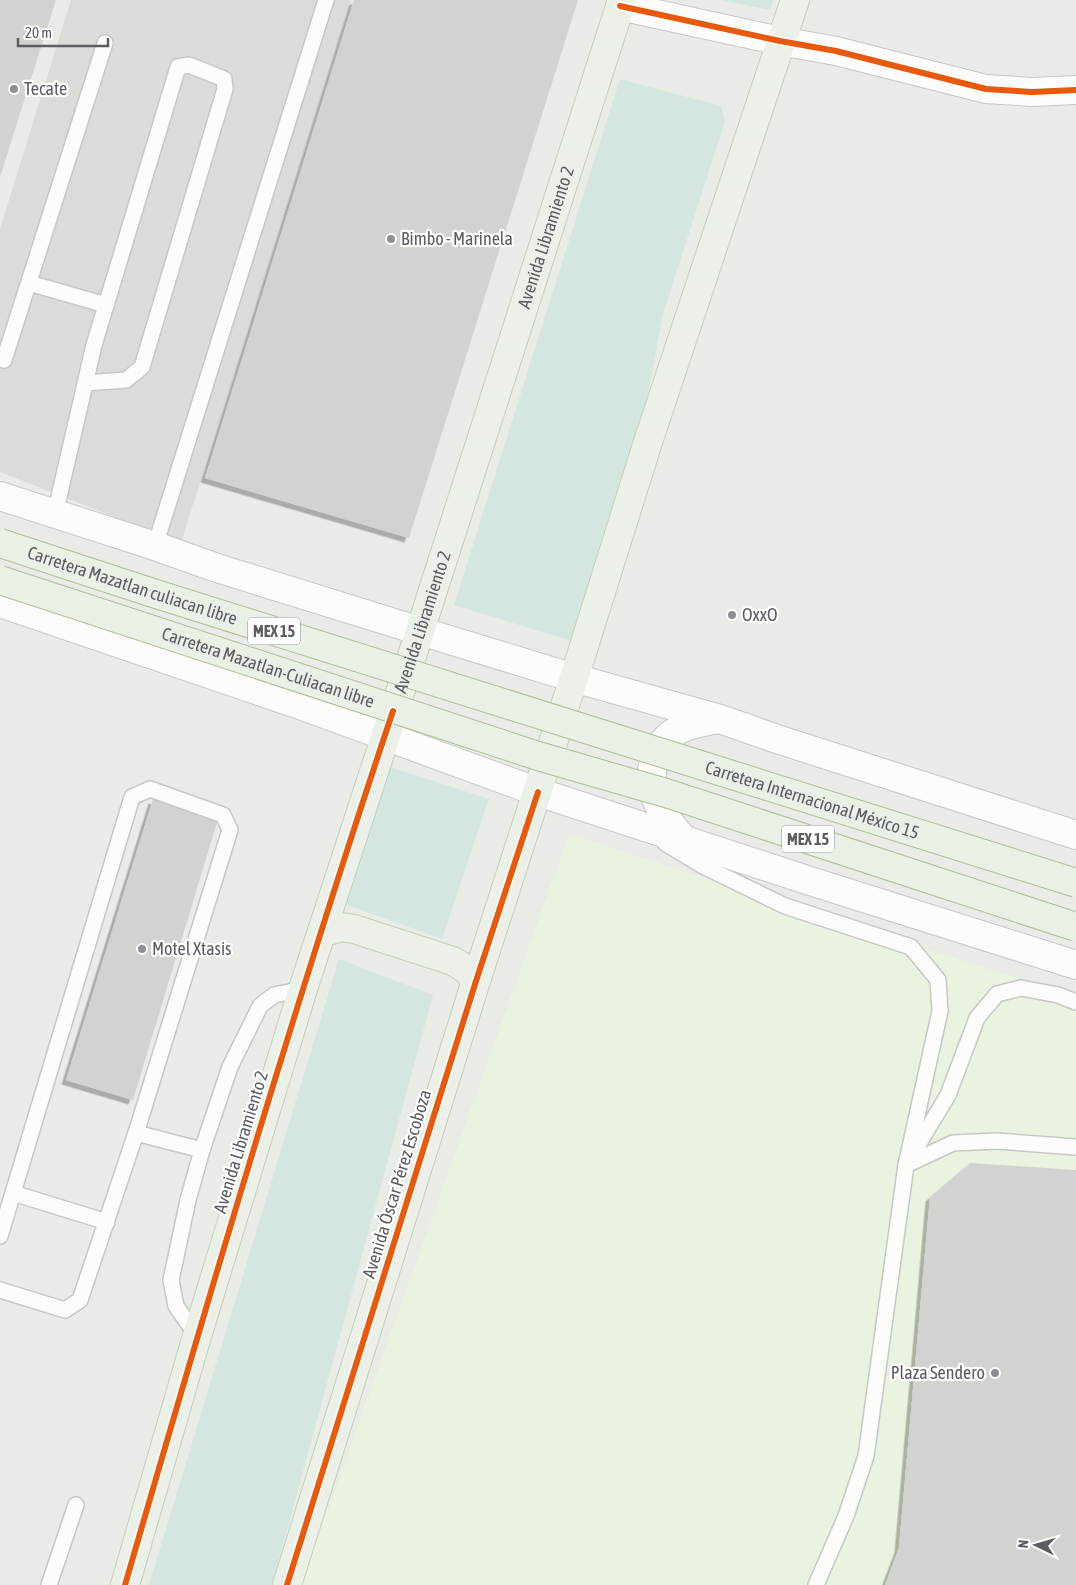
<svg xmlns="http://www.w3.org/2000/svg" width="1076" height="1585" viewBox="0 0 1076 1585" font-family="'Asap Condensed',sans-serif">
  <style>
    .commercial { fill: #e9f3e0 }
    .industrial { fill: #d9dcd7 }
    .green { fill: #d4e6e0 }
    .building { fill: #d0d3cf; filter: url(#shadow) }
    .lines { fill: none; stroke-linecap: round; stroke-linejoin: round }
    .service-casing { stroke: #c6c8c6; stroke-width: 18 }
    .minor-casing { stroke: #c6c8c6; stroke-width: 30 }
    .secondary-casing { stroke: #c7c8c7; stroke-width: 30 }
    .primary-casing { stroke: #c3d0b7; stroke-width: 30 }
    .service { stroke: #fcfcfb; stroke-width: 15 }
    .minor { stroke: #fcfcfb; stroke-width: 28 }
    .secondary { stroke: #fcfcfb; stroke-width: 28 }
    .primary { stroke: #ebf1e9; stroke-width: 28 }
    .trunk-bridge-casing { stroke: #acbe97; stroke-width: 30; stroke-linecap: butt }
    .trunk-bridge { stroke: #e9f0e6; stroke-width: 28 }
    .cycleway-casing { stroke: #fff; stroke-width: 9 }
    .cycleway { stroke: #e8590c; stroke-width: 6 }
    .poi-dot { fill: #8e8e91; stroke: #fff; stroke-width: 2 }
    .labels { text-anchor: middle; stroke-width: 4.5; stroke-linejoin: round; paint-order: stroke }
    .shield { fill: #fff; stroke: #8e8d92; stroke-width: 1 }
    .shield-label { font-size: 16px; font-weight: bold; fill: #5e5c63 }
    .poi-label { font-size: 18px; fill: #5e5c63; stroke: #fff; text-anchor: start }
    .street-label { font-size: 18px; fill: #5e5c63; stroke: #fff }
  </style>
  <defs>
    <filter id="shadow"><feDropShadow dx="-4.5" dy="4.5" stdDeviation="0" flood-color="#0004"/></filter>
  </defs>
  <rect width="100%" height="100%" fill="#e8ebe6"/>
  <!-- commercial -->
  <path class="commercial" d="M569 834 1076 997V1585H301Z"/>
  <!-- industrial -->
  <path class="industrial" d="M71 0H351L181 543 0 472V229Z"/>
  <!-- green -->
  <g class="green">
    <path d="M721 0H773L770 10Z"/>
    <path d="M620 79 721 106 725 121 663 314 649 389 632 464 572 641 454 605Z"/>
    <path d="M390 767 489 799 442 939 342 903Z"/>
    <path d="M339 959 433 995 272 1585H149Z"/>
  </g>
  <!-- building -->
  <g class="building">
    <path d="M0 0H56L0 177Z"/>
    <path d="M354 0H578L409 538 205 478Z"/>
    <path d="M153 799 218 819 133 1100 66 1080Z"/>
    <path d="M970 1163 1076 1170V1585H885L899 1548 930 1197Z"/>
  </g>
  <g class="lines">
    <defs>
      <g id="service">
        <path d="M29 283 106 305"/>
        <path d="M4 360 105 43"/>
        <path d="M55 514 94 345 178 67 189 65 224 79 225 89 142 367 126 380 85 383"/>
        <path d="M155 546 326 0"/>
        <path d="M665 843 703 866 785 906 911 947 938 980 940 1011 906 1165 866 1456 846 1516 816 1585"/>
        <path d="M136 1133 202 1150"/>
        <path d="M913 1153 948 1095 977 1018 997 994 1021 988 1058 995 1076 1002"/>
        <path d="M906 1165 953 1143 997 1141 1076 1147"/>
        <path d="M13 1193 107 1222"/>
        <path d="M0 1236 132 797 150 789 223 815 230 830 136 1133 80 1300 65 1310 0 1290"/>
        <path d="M197 1336 176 1306 171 1280 188 1200 202 1150 230 1067 260 1006 274 995 303 989"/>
        <path d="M49 1585 76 1505"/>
      </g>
      <path id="minor" d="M620 6 780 41 836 51 986 89 1032 92 1076 90"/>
      <g id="secondary">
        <path d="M0 496 155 546 217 568 420 631 574 678 720 719 777 739 1076 835"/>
        <path d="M0 603 303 706 538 792 807 880 1076 965"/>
        <path d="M684 840C663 816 641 787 657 754 660 746 664 740 670 735 684 725 702 722 718 719"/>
      </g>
      <g id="primary">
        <path d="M322 933 341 927 354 929 453 961 466 969 476 981"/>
        <path id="s1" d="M125 1585 197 1336 303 989 420 631 622 0"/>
        <path d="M287 1585 476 981 574 678 647 445 795 0"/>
      </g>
    </defs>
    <!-- service casing -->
    <use href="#service" class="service-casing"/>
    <!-- minor casing -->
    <use href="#minor" class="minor-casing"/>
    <!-- secondary casing -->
    <use href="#secondary" class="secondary-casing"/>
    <!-- primary casing -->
    <use href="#primary" class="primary-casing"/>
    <!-- service -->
    <use href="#service" class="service"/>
    <!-- minor -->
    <use href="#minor" class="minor"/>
    <!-- secondary -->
    <use href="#secondary" class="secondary"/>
    <!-- primary -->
    <use href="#primary" class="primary"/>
    <defs>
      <g id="trunk-bridge">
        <path id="s2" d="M0 543 156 594 1076 883"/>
        <path id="s3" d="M0 580 538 756 666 793 1076 927"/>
      </g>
    </defs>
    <!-- trunk-bridge casing -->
    <use href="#trunk-bridge" class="trunk-bridge-casing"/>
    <!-- trunk-bridge -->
    <use href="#trunk-bridge" class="trunk-bridge"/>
    <defs>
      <g id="cycleway">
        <path d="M620 6 780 41 836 51 986 89 1032 92 1076 90"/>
        <path d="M125 1585C210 1292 296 1000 393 711"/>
        <path d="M287 1585 476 981 538 792"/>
      </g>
    </defs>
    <!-- cycleway casing -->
    <use href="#cycleway" class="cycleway-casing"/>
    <!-- cycleway -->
    <use href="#cycleway" class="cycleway"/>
  </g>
  <!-- markers -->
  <g class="poi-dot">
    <circle cx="14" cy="89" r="5"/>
    <circle cx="391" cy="239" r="5"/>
    <circle cx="732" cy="615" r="5"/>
    <circle cx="142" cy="949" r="5"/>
    <circle cx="995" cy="1373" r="5"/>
  </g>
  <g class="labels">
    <!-- shield labels -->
    <g class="shield">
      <rect x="248" y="617.5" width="52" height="27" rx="4"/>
      <rect x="782" y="825.5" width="52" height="27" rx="4"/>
    </g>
    <g class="shield-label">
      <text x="274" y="637">MEX 15</text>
      <text x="808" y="845">MEX 15</text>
    </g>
    <!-- poi labels -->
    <g class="poi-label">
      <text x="24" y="95">Tecate</text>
      <text x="401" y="245">Bimbo - Marinela</text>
      <text x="742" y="621">OxxO</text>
      <text x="152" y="955">Motel Xtasis</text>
      <text x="985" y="1379" text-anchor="end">Plaza Sendero</text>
    </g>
    <!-- street labels -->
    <g class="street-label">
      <text dy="6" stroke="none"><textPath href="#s1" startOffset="1412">Avenida Libramiento 2</textPath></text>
      <text dy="6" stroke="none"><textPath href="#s2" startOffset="139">Carretera Mazatlan culiacan libre</textPath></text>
      <text dy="6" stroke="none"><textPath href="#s1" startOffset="1008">Avenida Libramiento 2</textPath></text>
      <text dy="6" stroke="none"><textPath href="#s3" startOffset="282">Carretera Mazatlan-Culiacan libre</textPath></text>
      <text dy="6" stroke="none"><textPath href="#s2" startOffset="852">Carretera Internacional México 15</textPath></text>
      <text transform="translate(241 1142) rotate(-73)" y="6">Avenida Libramiento 2</text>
      <text transform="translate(397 1184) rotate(-73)" y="6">Avenida Óscar Pérez Escoboza</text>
    </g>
  </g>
  <!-- north arrow -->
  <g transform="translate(1036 1545) rotate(275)" stroke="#ffffff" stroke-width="4" paint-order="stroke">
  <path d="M0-4L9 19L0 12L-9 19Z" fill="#5e5c63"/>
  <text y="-8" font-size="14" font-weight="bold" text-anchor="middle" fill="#5e5c63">N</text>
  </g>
  <!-- scale -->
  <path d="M18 38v8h90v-8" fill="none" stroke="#5e5c63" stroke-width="2.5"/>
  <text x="25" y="38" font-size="15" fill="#5e5c63" stroke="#ffffff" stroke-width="4" paint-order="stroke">20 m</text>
</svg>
